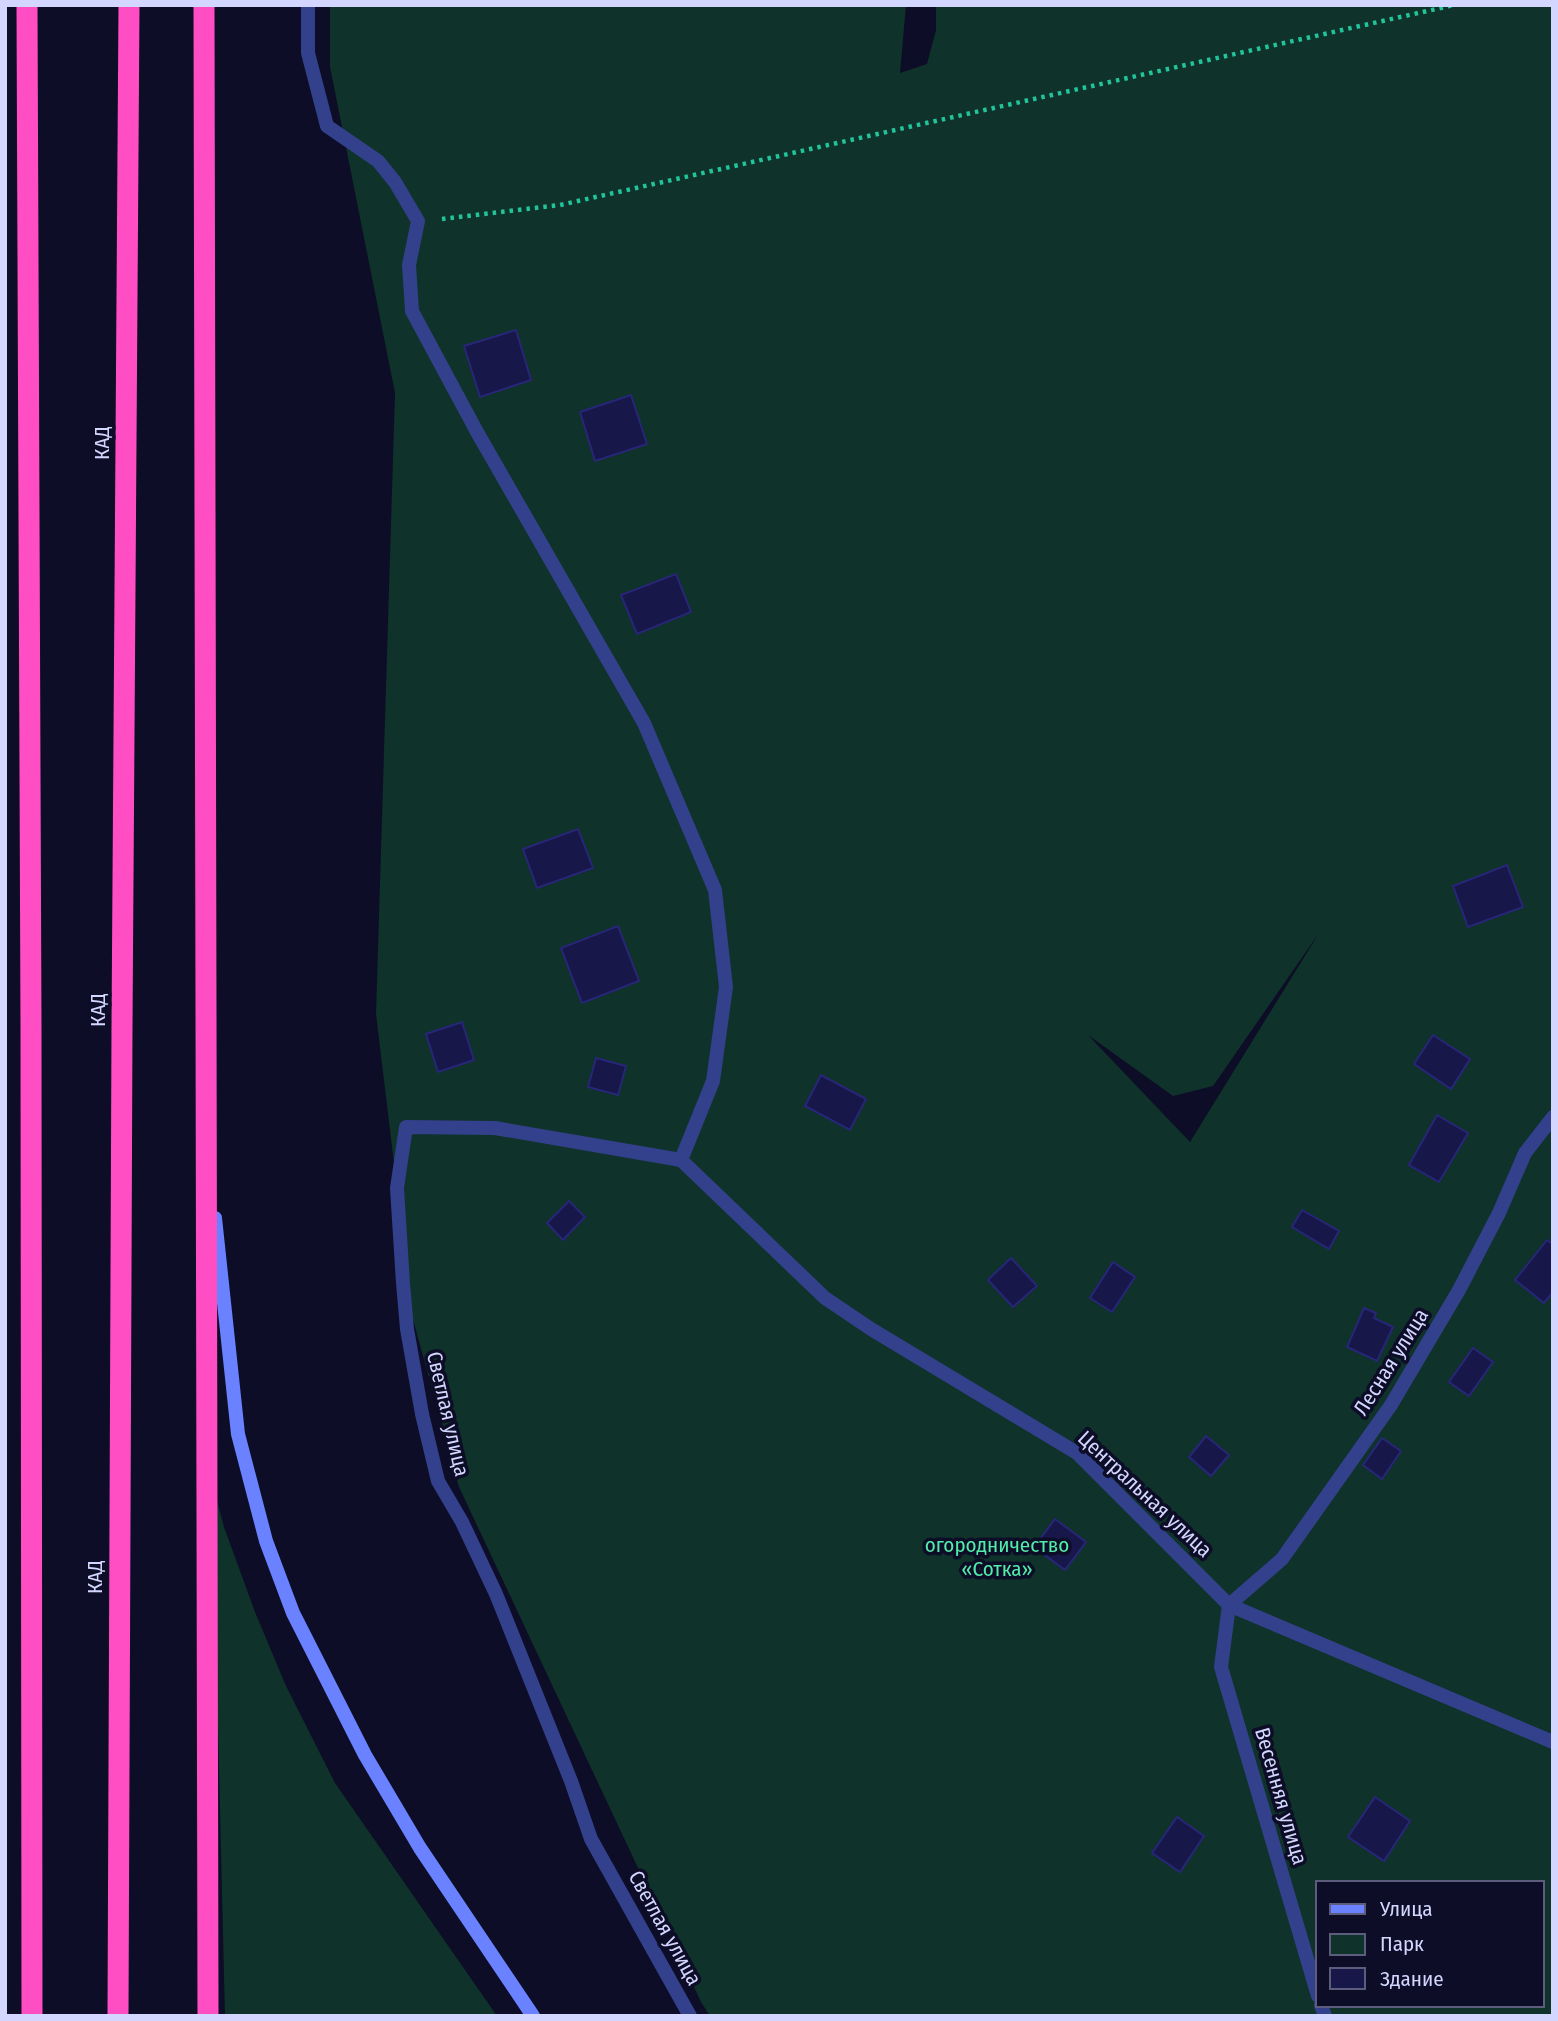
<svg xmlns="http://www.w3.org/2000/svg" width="1558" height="2021" viewBox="0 0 1558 2021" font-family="'Fira Sans Condensed',sans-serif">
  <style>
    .green { fill: #0f322a; fill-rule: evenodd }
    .building { fill: #17174a; stroke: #272678; stroke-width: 2 }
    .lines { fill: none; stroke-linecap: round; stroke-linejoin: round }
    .path { stroke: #22c49b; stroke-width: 4.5; stroke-dasharray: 3.5 5; stroke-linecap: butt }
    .service { stroke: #33408b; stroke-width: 14 }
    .minor { stroke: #33408b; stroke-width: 14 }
    .secondary { stroke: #6a82ff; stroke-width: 14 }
    .motorway { stroke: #ff4ec4; stroke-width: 21 }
    .labels { text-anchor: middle; stroke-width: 7; stroke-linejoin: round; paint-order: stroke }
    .street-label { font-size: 21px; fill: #d3d6ff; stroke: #0d0d27 }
    .park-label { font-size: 21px; fill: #52eca8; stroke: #0d0d27 }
  </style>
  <rect width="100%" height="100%" fill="#0d0d27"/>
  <!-- green -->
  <g class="green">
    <path d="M330 5H906L900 73 927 64 936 30V5H1553V2016H710L701 2002 459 1487 403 1283 397 1188 376 1014 395 393 330 67ZM1319 933 1190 1142 1088 1035 1173 1096 1213 1086ZM1318 1883H1542V2005H1318Z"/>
    <path d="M212 1482 224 1527 255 1612 286 1686 335 1783 497 2016H225Z"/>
  </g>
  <!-- building -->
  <g class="building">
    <path d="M516 330 531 380 480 397 464 346Z"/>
    <path d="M631 395 647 444 595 461 580 412Z"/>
    <path d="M676 574 691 612 637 634 621 595Z"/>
    <path d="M578 829 593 868 537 888 523 849Z"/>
    <path d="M1507 865 1523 907 1468 927 1453 886Z"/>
    <path d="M618 926 639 981 582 1003 561 948Z"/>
    <path d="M462 1022 474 1060 438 1072 426 1034Z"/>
    <path d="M1433 1035 1470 1059 1451 1089 1414 1064Z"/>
    <path d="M596 1058 626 1066 618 1095 588 1087Z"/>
    <path d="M821 1075 866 1099 850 1130 805 1106Z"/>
    <path d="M1437 1115 1468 1133 1439 1182 1409 1165Z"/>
    <path d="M569 1201 585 1217 563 1240 547 1223Z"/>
    <path d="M1302 1210 1339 1231 1329 1249 1292 1227Z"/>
    <path d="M1547 1240 1553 1244V1292L1544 1303 1515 1280Z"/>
    <path d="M1011 1258 1037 1286 1013 1307 988 1280Z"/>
    <path d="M1113 1262 1135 1277 1112 1312 1090 1298Z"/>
    <path d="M1364 1308 1376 1313 1374 1318 1393 1327 1377 1361 1347 1347Z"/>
    <path d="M1473 1348 1493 1362 1469 1396 1449 1382Z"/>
    <path d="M1206 1436 1229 1455 1211 1476 1189 1457Z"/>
    <path d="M1382 1438 1401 1451 1382 1479 1363 1465Z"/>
    <path d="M1055 1519 1086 1542 1065 1570 1034 1547Z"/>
    <path d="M1375 1797 1410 1821 1384 1861 1348 1837Z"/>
    <path d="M1177 1817 1204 1836 1180 1872 1152 1853Z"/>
  </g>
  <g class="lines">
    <!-- path -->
    <path class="path" d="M442 219 560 205 1454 5"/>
    <!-- service -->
    <path class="service" d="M308 5V53L327 126 378 161 395 182 418 221 409 265 412 311 477 432 644 723 715 890 726 987 713 1081 681 1160"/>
    <!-- minor -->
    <g class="minor">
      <path d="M1318 1996 1221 1667 1229 1605 1282 1559 1391 1405 1459 1290 1499 1213 1525 1153 1553 1117"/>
      <path d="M1321 2005 1325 2016"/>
      <path d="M690 2016 591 1839 571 1781 496 1594 462 1522 438 1481 422 1414 407 1329 403 1283 397 1188 406 1127 495 1128 681 1160 825 1298 871 1329 1077 1453 1229 1605 1553 1742"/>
    </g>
    <!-- secondary -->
    <path class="secondary" d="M215 1218 238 1434 266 1541 293 1613 365 1755 420 1848 533 2016"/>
    <!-- motorway -->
    <g class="motorway">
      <path d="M27 5 31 1027 32 2016"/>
      <path d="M204 5 208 2016"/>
      <path d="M118 2016 122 1027 129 5"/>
    </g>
  </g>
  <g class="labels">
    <!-- street labels -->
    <g class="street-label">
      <text transform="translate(102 443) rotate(-90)" y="7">КАД</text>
      <text transform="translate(98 1010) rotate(-90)" y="7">КАД</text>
      <text transform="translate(1391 1362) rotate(-58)" y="7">Лесная улица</text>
      <text transform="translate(448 1414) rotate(77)" y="7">Светлая улица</text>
      <text transform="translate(1145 1494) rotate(43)" y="7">Центральная улица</text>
      <text transform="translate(95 1577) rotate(-90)" y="7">КАД</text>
      <text transform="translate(1281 1796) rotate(74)" y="7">Весенняя улица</text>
      <text transform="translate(665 1928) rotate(61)" y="7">Светлая улица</text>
    </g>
    <!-- park labels -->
    <g class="park-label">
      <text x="997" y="1552">огородничество<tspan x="997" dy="24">«Сотка»</tspan></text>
    </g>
  </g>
  <!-- border -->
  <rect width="1558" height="2021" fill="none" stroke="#d3d6ff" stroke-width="14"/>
  <!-- legend -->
  <rect x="1316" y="1881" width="228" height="126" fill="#0d0d27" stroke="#5c5d7d" stroke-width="2"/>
  <rect x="1330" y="1904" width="35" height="10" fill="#6a82ff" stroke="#5c5d7d" stroke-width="2"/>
  <text x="1380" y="1916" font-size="21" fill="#d3d6ff">Улица</text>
  <rect x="1330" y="1934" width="35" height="21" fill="#0f322a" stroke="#5c5d7d" stroke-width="2"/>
  <text x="1380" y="1951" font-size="21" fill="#d3d6ff">Парк</text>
  <rect x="1330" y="1968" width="35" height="21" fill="#17174a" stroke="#5c5d7d" stroke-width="2"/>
  <text x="1380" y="1986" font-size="21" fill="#d3d6ff">Здание</text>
</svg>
